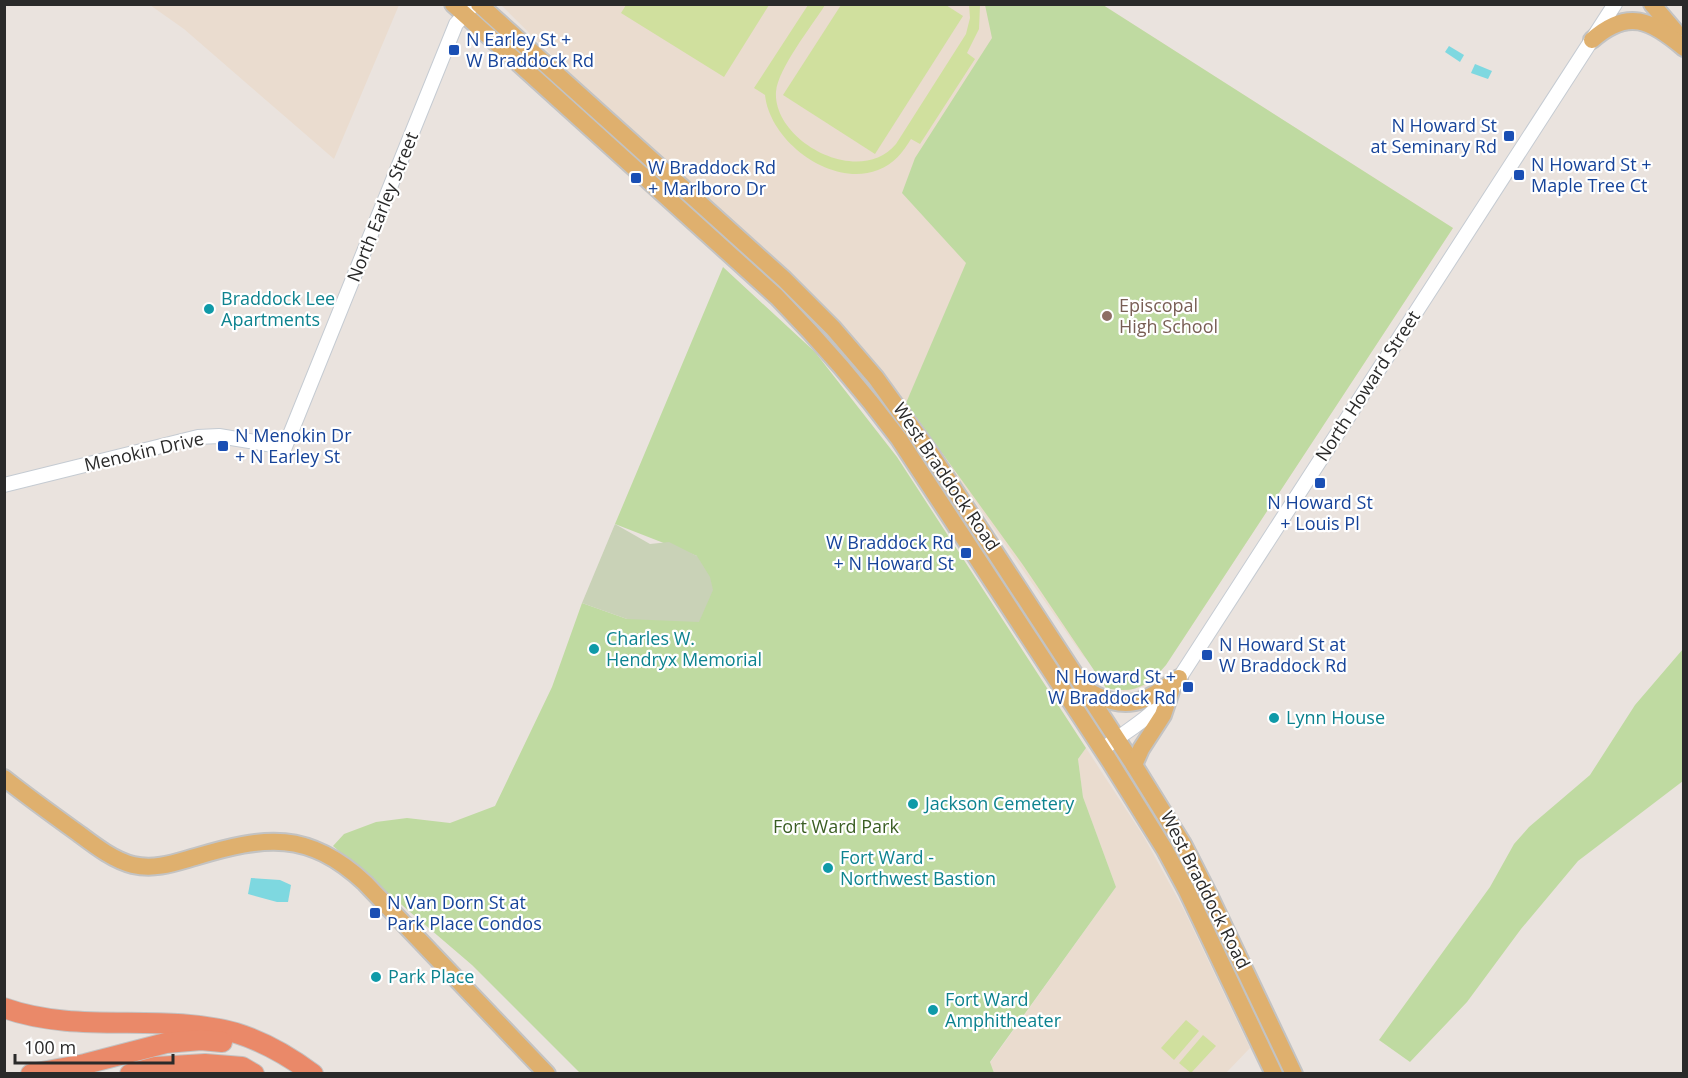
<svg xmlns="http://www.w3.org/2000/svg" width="1688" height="1078" viewBox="0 0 1688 1078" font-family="'Open Sans',sans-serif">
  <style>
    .education { fill: #eadccf }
    .green { fill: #bfdaa1 }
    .cemetery { fill: #c9d2b7 }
    .pitch { fill: #d0e09e }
    .water { fill: #7ed8e0 }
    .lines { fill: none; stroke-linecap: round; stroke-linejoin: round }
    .minor-casing { stroke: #c5cbd2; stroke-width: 16 }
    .major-casing { stroke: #c3c3c3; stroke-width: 20 }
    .highway-casing { stroke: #c3c3c3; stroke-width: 22 }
    .minor { stroke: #fff; stroke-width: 14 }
    .major { stroke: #dfb06e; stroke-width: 16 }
    .highway { stroke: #ea8969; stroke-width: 20 }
    .transit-dot { fill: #1a4fb4; stroke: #fff; stroke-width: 2 }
    .culture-dot { fill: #0f9aa8; stroke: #fff; stroke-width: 2 }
    .education-dot { fill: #8d6e63; stroke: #fff; stroke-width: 2 }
    .labels { text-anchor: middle; stroke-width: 4.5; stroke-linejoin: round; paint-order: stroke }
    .transit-label { font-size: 18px; fill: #164399; stroke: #fff; text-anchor: start }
    .street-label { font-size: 18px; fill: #2a2a2a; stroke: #fff }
    .culture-label { font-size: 18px; fill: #0d838f; stroke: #fff; text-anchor: start }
    .education-label { font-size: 18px; fill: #785e54; stroke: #fff; text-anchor: start }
    .park-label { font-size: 18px; fill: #3a5e23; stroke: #fff }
  </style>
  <rect width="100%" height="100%" fill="#eae3de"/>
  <!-- education -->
  <g class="education">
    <path d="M150 5H399L334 159 184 29Z"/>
    <path d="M501 5H1103L1453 228 1181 642 1145 686 1124 692 1083 656 906 403Z"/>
    <path d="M1086 748 1144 837 1184 910 1250 1048 1226 1073 982 1074 1116 887 1083 797 1078 759Z"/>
  </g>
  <!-- green -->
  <g class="green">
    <path d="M985 5H1103L1453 228 1166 665C1147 687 1134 694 1106 688L1023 565 906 403 966 263 902 193 915 158 992 38Z"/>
    <path d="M723 267 815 352 897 457 1086 748 1078 759 1083 797 1116 887 990 1062 994 1073H580L472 965 333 846 344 834 376 822 407 818 450 823 495 806 552 687 582 603 627 619 697 556 615 524Z"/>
    <path d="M1683 649V781L1578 861 1521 929 1467 1002 1410 1062 1379 1040 1490 887 1514 844 1529 827 1590 775 1635 705Z"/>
  </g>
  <!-- cemetery -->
  <path class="cemetery" d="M615 524 650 544 669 542 697 556 710 577 713 590 699 622 627 619 582 603Z"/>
  <!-- pitch -->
  <g class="pitch">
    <path d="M626 5V4L769 5 724 77 621 13Z"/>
    <path d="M808 5H825C812 26 778 68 776 92 773 141 859 188 896 144L966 34 970 18 969 5H980L979 29 967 53 975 59 920 144 911 139C903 152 894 164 878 170 832 188 770 142 765 95L754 88Z"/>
    <path d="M841 5H946L963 16 875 154 783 95Z"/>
    <path d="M1186 1020 1199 1031 1174 1060 1161 1048Z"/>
    <path d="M1203 1035 1216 1046 1191 1073 1179 1063Z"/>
  </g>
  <!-- water -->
  <g class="water">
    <path d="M1449 46 1464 55 1460 62 1445 52Z"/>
    <path d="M1475 64 1492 71 1488 79 1471 73Z"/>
    <path d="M251 878 280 880 291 885 288 902H277L248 894Z"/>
  </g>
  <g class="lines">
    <defs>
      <g id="minor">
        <path d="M4 485 198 437 219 436 285 447 456 24 474 4"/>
        <path d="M1102 750C1129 728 1149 721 1171 691L1615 4"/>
      </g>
      <g id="major">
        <path d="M453 4 777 297C821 342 861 388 899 439L1109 760 1165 850 1187 891 1274 1074"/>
        <path d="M479 4 784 279 833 328 876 378 931 454 1134 765 1183 844 1210 897 1294 1074"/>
        <path d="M1652 4 1675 31"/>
        <path d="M1592 40C1628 8 1651 20 1684 48"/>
        <path d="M1085 689C1127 714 1143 703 1179 678"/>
        <path d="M1134 765 1141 749 1163 715 1171 691"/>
        <path d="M4 778C28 797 53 815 78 833 94 845 113 860 133 865 155 870 174 863 195 857 265 836 308 830 365 883L547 1074"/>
      </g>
      <g id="highway">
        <path d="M4 1008C80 1035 160 1012 236 1033 265 1042 289 1056 313 1074"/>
        <path d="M31 1074 85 1064 166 1043 201 1040 222 1042"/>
        <path d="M130 1074 156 1067 205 1064 242 1067 254 1074"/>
      </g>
    </defs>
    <!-- minor casing -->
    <use href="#minor" class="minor-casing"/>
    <!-- major casing -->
    <use href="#major" class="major-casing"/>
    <!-- highway casing -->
    <use href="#highway" class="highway-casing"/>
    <!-- minor -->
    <use href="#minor" class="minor"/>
    <!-- major -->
    <use href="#major" class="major"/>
    <!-- highway -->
    <use href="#highway" class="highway"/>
  </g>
  <!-- markers -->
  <g class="transit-dot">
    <rect x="448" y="44" width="12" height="12" rx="3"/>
    <rect x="1503" y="130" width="12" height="12" rx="3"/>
    <rect x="1513" y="169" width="12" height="12" rx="3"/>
    <rect x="630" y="172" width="12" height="12" rx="3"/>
    <rect x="217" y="440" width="12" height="12" rx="3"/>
    <rect x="1314" y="477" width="12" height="12" rx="3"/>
    <rect x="960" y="547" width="12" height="12" rx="3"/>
    <rect x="1201" y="649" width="12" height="12" rx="3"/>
    <rect x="1182" y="681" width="12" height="12" rx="3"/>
    <rect x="369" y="907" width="12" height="12" rx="3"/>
  </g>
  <g class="culture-dot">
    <circle cx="209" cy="309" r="6"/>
    <circle cx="594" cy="649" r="6"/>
    <circle cx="1274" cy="718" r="6"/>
    <circle cx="913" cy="804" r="6"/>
    <circle cx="828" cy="868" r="6"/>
    <circle cx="376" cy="977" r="6"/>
    <circle cx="933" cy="1010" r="6"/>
  </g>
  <circle class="education-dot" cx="1107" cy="316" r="6"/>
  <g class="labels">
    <!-- transit labels -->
    <g class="transit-label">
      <text x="466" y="46">N Earley St +<tspan x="466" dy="21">W Braddock Rd</tspan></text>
      <text x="1497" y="132" text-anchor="end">N Howard St<tspan x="1497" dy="21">at Seminary Rd</tspan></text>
      <text x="1531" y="171">N Howard St +<tspan x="1531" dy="21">Maple Tree Ct</tspan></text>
      <text x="648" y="174">W Braddock Rd<tspan x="648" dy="21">+ Marlboro Dr</tspan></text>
      <text x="235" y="442">N Menokin Dr<tspan x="235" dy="21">+ N Earley St</tspan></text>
      <text x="1320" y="509" text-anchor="middle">N Howard St<tspan x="1320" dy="21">+ Louis Pl</tspan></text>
      <text x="954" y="549" text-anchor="end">W Braddock Rd<tspan x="954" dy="21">+ N Howard St</tspan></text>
      <text x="1219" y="651">N Howard St at<tspan x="1219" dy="21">W Braddock Rd</tspan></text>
      <text x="1176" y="683" text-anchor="end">N Howard St +<tspan x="1176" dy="21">W Braddock Rd</tspan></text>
      <text x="387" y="909">N Van Dorn St at<tspan x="387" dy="21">Park Place Condos</tspan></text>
    </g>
    <!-- street labels -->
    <g class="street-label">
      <text transform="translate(383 207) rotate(-68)" y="6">North Earley Street</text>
      <text transform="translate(1368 386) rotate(-57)" y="6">North Howard Street</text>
      <text transform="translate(144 452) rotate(-13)" y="6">Menokin Drive</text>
      <text transform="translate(946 477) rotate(56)" y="6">West Braddock Road</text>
      <text transform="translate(1205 890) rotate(63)" y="6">West Braddock Road</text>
    </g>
    <!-- culture labels -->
    <g class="culture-label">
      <text x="221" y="305">Braddock Lee<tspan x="221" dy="21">Apartments</tspan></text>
      <text x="606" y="645">Charles W.<tspan x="606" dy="21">Hendryx Memorial</tspan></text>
      <text x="1286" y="724">Lynn House</text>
      <text x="925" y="810">Jackson Cemetery</text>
      <text x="840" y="864">Fort Ward -<tspan x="840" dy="21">Northwest Bastion</tspan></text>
      <text x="388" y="983">Park Place</text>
      <text x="945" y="1006">Fort Ward<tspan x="945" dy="21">Amphitheater</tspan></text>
    </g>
    <!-- education labels -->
    <g class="education-label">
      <text x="1119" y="312">Episcopal<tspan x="1119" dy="21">High School</tspan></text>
    </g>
    <!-- park labels -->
    <g class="park-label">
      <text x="836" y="833">Fort Ward Park</text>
    </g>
  </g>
  <!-- border -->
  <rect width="1688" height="1078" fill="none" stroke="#2a2a2a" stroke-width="12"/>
  <!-- scale -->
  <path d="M15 1054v9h158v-9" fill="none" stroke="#2a2a2a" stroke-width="3"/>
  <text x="24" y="1054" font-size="18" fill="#2a2a2a" stroke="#ffffff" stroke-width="4.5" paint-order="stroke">100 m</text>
</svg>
